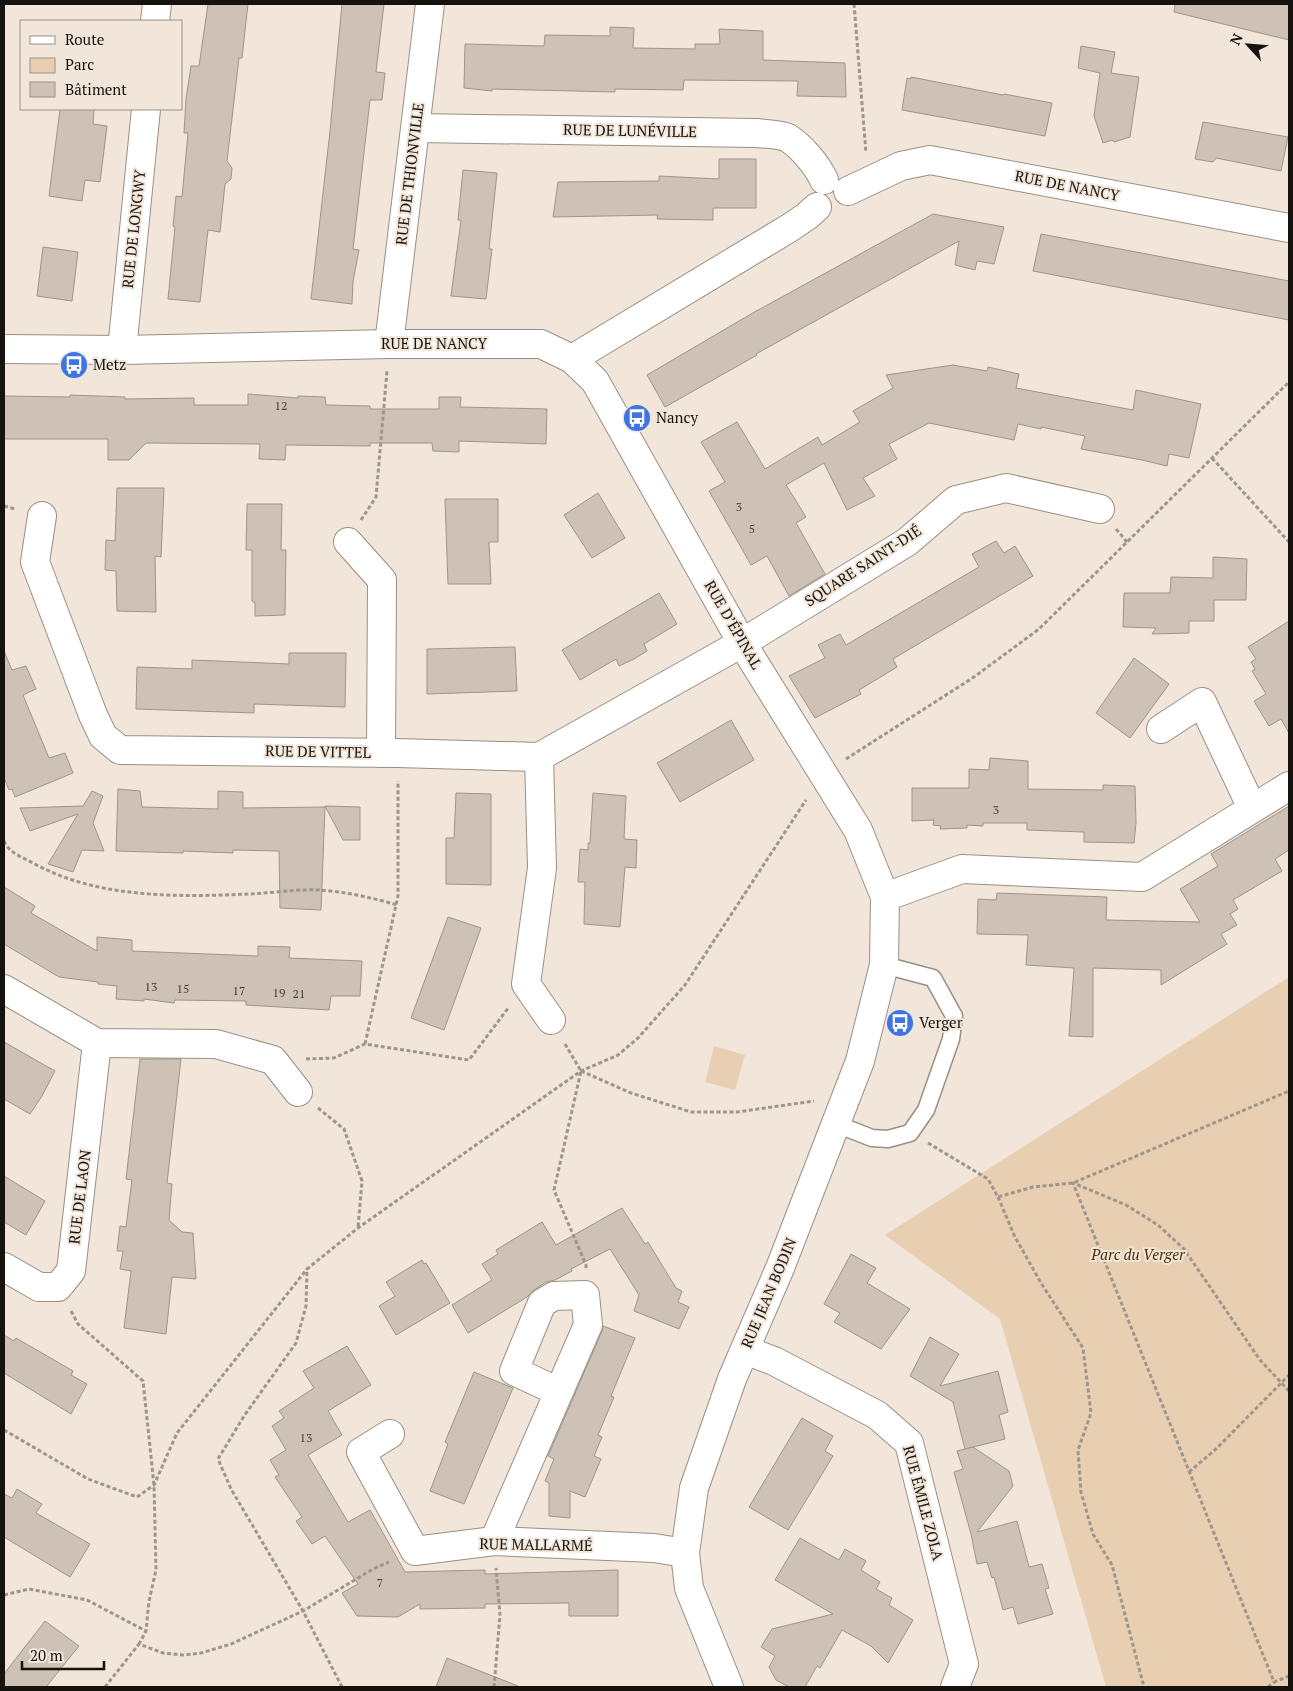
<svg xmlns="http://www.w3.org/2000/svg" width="1293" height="1691" viewBox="0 0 1293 1691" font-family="'PT Serif',serif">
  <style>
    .green { fill: #e9cfb2 }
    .building { fill: #cec2b6; stroke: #9e9488 }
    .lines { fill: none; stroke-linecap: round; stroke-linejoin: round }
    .service-casing { stroke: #998f83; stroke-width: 19 }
    .minor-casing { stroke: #998f83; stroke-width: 30 }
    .tertiary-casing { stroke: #998f83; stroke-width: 30 }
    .path { stroke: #9e968c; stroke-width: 3; stroke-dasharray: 4 2.5; stroke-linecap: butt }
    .service { stroke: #fff; stroke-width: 16 }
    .minor { stroke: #fff; stroke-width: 28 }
    .tertiary { stroke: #fff; stroke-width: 28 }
    .labels { text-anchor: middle; stroke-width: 4; stroke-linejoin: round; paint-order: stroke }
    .number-label { font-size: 12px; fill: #443e38 }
    .street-label { font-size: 15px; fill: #16120e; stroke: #f1e6d9 }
    .poi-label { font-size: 15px; fill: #16120e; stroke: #f1e6d9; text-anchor: start }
    .park-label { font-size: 15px; font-style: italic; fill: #4c3009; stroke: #f1e6d9 }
  </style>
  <rect width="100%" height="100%" fill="#f1e6d9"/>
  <!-- green -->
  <g class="green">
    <path d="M1289 977V1687H1106L1000 1319 885 1235Z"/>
    <path d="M714 1046 745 1055 735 1090 705 1082Z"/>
  </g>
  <!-- building -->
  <g class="building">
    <path d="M208 4H248L242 58H239L227 161 232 168 231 179 225 184 220 232 208 230 200 302 168 299 175 227 173 226 176 196 182 197 188 133H184L186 99 191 66H199Z"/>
    <path d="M342 4H384L376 72 385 73 382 100H370L353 249 359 250 353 281 352 304 311 299 330 131Z"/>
    <path d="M1175 4H1289V40L1174 12Z"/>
    <path d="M610 27 634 28 633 48 695 49V44H720L719 29 763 31V60L845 63 846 97 797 96 798 81 684 80 683 90 615 89V92L492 89V91L464 88 465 44 544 46 545 35 610 36Z"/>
    <path d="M1081 46 1115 52 1111 73 1139 77 1130 137 1114 142 1112 140 1103 143 1094 116 1100 73 1078 68Z"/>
    <path d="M911 77 1003 95 1004 94 1052 103 1045 136 902 110 907 78 911 79Z"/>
    <path d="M60 109H94L93 124 107 126 100 182 85 180 82 201 49 196Z"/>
    <path d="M1203 122 1288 137 1281 171 1216 158 1213 162 1195 159Z"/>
    <path d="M719 159H756V208H713V220L657 219 658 215 553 217 558 182 659 181V176L719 179Z"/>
    <path d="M463 170 497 173 489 249H492L486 299 451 296 461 220H458Z"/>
    <path d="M933 214 1004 227 994 264 977 261 975 270 955 265 959 241 756 354 757 355 665 407 647 375 751 314Z"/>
    <path d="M1041 234 1289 281V320L1033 271Z"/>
    <path d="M43 247 78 252 72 301 37 296Z"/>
    <path d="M953 365 987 371 988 367 1019 374 1016 388 1133 410 1136 390 1201 404 1189 458 1169 454 1167 466 1142 460 1081 449 1085 436 1041 427V429L1018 424 1014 440 929 423 889 444 897 459 863 478 875 496 847 510 824 463 786 485 806 517 796 523 825 574 789 596 767 556 751 565 709 491 725 482 701 442 737 422 765 469 818 437 822 445 860 422 853 411 893 388 886 375Z"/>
    <path d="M248 394 298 398V396L325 397 326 405 370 406V409H439V397H461L460 407 547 409 546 444 459 441V452L433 451 432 443H370V446L286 445 285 460 259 459 260 444 146 443 129 460H108V439H4V396L70 397V395L125 397V399L194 398V405H248Z"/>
    <path d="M117 488H164L161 557 155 556 156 612 117 611 116 571 105 570 106 540 115 541Z"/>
    <path d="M598 493 625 538 592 558 564 515Z"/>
    <path d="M445 499H498V542H489L491 584H448Z"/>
    <path d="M247 504H282L281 550H286L285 615 255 616V603L252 601V550H246Z"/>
    <path d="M996 541 1004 553 1015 546 1033 576 893 659 897 667 859 690 861 694 815 718 789 676 825 658 818 645 840 634 846 645 950 584 979 567 972 554Z"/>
    <path d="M1213 557 1247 559 1246 600H1214V621H1189V633L1152 634 1156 628 1123 627 1124 593H1170L1171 577 1213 578Z"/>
    <path d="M659 593 677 624 644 644 647 651 634 659 619 666 616 659 580 680 562 650Z"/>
    <path d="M1289 621V733L1281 719 1269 726 1254 701 1266 694 1252 671 1255 669 1251 662 1256 659 1248 647Z"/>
    <path d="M515 647 517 691 427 694V649Z"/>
    <path d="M4 651 12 670 26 666 36 689 23 695 49 758 65 753 73 773 15 797 12 789 9 790 4 778Z"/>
    <path d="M289 653H346L345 707 254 704V713L136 709 137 667 192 669V660L289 664Z"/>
    <path d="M1134 658 1169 684 1130 738 1096 713Z"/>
    <path d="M731 720 754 760 680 802 657 763Z"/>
    <path d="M990 758 1028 761V789L1103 790V785L1135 786 1136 823 1134 843 1084 842V832L1027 830V823H983V826L967 825V828L940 829 941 826 933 825 934 820 912 821V788H969V769L989 770Z"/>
    <path d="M118 789 140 791 142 807 218 809V791L243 792V808L325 807 321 910 280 908 279 851 233 850V853L183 851V853L116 851Z"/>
    <path d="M92 791 103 796 93 823 104 851 82 850 73 872 48 864 78 814 30 831 20 808 83 806Z"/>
    <path d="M456 793 491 794V885L446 884V838H454Z"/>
    <path d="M593 793 626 796 624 839 637 840 636 868 625 867 620 927 584 924 585 882H578L580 849 588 850V843H590Z"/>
    <path d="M325 806 360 807V840H343Z"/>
    <path d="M1289 806V850L1275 859 1282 871 1233 900 1238 909 1230 914 1237 925 1221 934 1227 944 1161 985V970L1093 968V1037L1069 1036 1074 968 1026 965 1028 935 977 934 978 899 996 900 997 893 1107 897 1106 920 1200 922 1180 889 1218 866 1211 854Z"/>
    <path d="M4 887 35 906 31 913 97 951V937L132 940V951L258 956V946L290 947 289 958 362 961 360 996H331L329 1010 246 1005V1001L175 1000 174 1003 144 999V1001L116 999 117 986 98 984V982L59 977 4 944Z"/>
    <path d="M448 917 481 928 444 1030 411 1018Z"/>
    <path d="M4 1042 55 1071 42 1096 30 1114 4 1099Z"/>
    <path d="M140 1059H181L167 1183 172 1184 169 1220 182 1232 193 1233 196 1279 172 1277 166 1334 124 1328 131 1271 120 1269 123 1251H117L120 1226 126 1227 132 1180 126 1179Z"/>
    <path d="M4 1176 45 1201 26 1235 4 1222Z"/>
    <path d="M622 1208 645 1244 648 1242 676 1288 682 1291 678 1302 689 1307 679 1329 634 1311 639 1295 610 1249 571 1269 572 1271 555 1280 546 1282 534 1290 527 1297 468 1333 452 1305 492 1280 482 1264 498 1254 496 1250 542 1222 556 1245Z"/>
    <path d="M851 1254 876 1268 867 1283 910 1309 881 1349 834 1322 840 1313 824 1304Z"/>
    <path d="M422 1260 424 1264 426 1263 450 1303 396 1335 379 1306 395 1296 386 1282Z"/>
    <path d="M603 1326 635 1338 611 1396 614 1397 598 1435 602 1437 594 1456 601 1459 585 1497 570 1491V1518L549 1516V1483L545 1481 554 1459 548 1456 602 1331Z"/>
    <path d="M4 1335 14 1341 16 1338 73 1371 71 1375 87 1384 71 1414 4 1373Z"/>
    <path d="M930 1337 959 1354 940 1386 998 1371 1008 1412 999 1415 1005 1439 965 1449 953 1402 910 1376Z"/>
    <path d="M347 1346 371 1385 328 1411 342 1435 308 1455 348 1522 370 1510 405 1572 485 1570V1574L618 1570V1616H569V1603L485 1604V1608L420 1609V1604L398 1617 357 1616 342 1593 358 1584 325 1536 312 1544 296 1521 302 1517 275 1477 279 1475 270 1460 286 1450 272 1426 284 1418 279 1411 314 1388 303 1371Z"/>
    <path d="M474 1372 513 1388 464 1504 430 1491 448 1444 445 1442Z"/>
    <path d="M802 1418 833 1436 825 1451 833 1456 788 1530 749 1507Z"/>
    <path d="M973 1447 1009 1471 1013 1486 977 1532 1017 1521 1029 1567 1042 1564 1049 1588 1045 1589 1053 1614 1018 1624 1013 1607 1003 1610 994 1577 992 1578 987 1562 977 1564 971 1534 954 1472 963 1469 957 1451Z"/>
    <path d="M17 1489 42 1504 36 1513 90 1544 70 1577 4 1537V1494L12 1498Z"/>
    <path d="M800 1538 839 1560 845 1549 866 1561 861 1570 880 1582 876 1589 892 1598 889 1605 913 1620 888 1663 871 1646 842 1630 820 1668 817 1666 805 1687H789L776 1680 769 1667 775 1656 761 1647 772 1629 833 1614 775 1580Z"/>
    <path d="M45 1621 79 1646 46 1687H4V1674Z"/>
    <path d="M447 1658 518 1686V1687H436Z"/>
  </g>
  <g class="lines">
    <defs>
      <path id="service" d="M836 1124 872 1138 888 1139 910 1133 926 1110 951 1039 954 1016 933 978 884 965"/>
      <g id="minor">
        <path d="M155 21 157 4"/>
        <path d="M416 128 756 133C765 134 780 134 788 138 802 147 817 165 824 180"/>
        <path d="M848 191 901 166 930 160 1289 228"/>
        <path d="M389 344 430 4"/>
        <path d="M122 350 146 109"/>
        <path d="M572 359 791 227 807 216 817 207"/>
        <path d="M42 516 35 562 93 715 103 736 120 750 397 753 539 757 742 643 907 542 956 500 1006 488 1100 509"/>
        <path d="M348 542 382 580 381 753"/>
        <path d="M1161 729 1202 702 1252 808"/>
        <path d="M539 757 542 868 526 984 551 1020"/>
        <path d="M885 897 962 869 1142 877 1289 786"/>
        <path d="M4 989 97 1043 216 1044 273 1060 298 1092"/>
        <path d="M4 1267 39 1287H58L71 1271 97 1043"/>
        <path d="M745 1350 774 1361 877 1415 909 1443 964 1664 955 1687"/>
        <path d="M390 1434 361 1452 415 1551 494 1541 654 1548 685 1553"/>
        <path d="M494 1541 588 1325 585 1295 554 1296 542 1303 514 1371 559 1392"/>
      </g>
      <path id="tertiary" d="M4 349 122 350 389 344H541L572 359 595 381 742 643 858 830 885 897 884 965 860 1061 780 1268 732 1379 694 1488 685 1553 689 1588 729 1687"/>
    </defs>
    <!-- service casing -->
    <use href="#service" class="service-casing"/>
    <!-- minor casing -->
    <use href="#minor" class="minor-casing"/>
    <!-- tertiary casing -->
    <use href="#tertiary" class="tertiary-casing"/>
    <!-- path -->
    <g class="path">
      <path d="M854 4 866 153"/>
      <path d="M1212 458 1289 542"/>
      <path d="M4 506 15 509"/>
      <path d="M361 520 376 497 387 371"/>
      <path d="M1116 529 1127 542"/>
      <path d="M846 759 974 677 1039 629 1289 382"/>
      <path d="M4 841C9 853 22 857 33 863 98 899 178 897 250 894 272 893 296 889 318 890 342 891 374 898 397 905"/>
      <path d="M365 1044 398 896V781"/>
      <path d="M565 1044 581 1071 554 1190 586 1265V1269"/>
      <path d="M306 1059 334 1058 365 1044 469 1060 509 1007"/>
      <path d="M581 1071 631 1093 691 1112H737L814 1101"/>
      <path d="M318 1108 344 1129 362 1181 358 1228"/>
      <path d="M928 1143 988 1179 998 1197 1033 1187 1073 1183 1289 1091"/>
      <path d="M998 1197 1015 1237 1041 1283 1083 1348 1091 1413 1078 1450 1081 1492 1093 1534 1112 1565 1144 1687"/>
      <path d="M71 1311 78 1324 143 1381 154 1485 156 1570 149 1601 146 1631 139 1644"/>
      <path d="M1289 1391 1260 1360 1184 1249 1158 1225 1126 1205 1073 1183 1274 1682 1289 1676"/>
      <path d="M4 1430 88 1479 137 1497 154 1485 177 1433 307 1269"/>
      <path d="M1189 1472 1216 1449 1289 1375"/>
      <path d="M4 1595 29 1589 87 1600 146 1631"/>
      <path d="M105 1687 139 1644 163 1653 183 1655 201 1653 231 1644 303 1611 373 1569 389 1562"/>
      <path d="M342 1687 303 1611 231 1489 218 1459 244 1416 296 1343 306 1306 307 1269 358 1228 581 1071 618 1055 638 1038 685 985 806 800"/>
      <path d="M494 1687 500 1615 496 1568"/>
      <path d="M1268 1687 1274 1682"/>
    </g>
    <!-- service -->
    <use href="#service" class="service"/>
    <!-- minor -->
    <use href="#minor" class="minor"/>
    <!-- tertiary -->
    <use href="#tertiary" class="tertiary"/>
  </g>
  <!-- icons -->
  <defs>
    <symbol id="bus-disc" viewBox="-11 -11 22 22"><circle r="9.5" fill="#3e74e4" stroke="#f1e6d9"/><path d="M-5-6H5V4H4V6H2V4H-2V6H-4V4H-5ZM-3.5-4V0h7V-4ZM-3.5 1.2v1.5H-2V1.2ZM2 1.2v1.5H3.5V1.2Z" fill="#fff"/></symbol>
  </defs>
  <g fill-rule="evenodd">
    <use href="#bus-disc" x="58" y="349" width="32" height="32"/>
    <use href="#bus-disc" x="621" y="402" width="32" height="32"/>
    <use href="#bus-disc" x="884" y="1007" width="32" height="32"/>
  </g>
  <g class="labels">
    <!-- number labels -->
    <g class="number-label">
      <text x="281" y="410">12</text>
      <text x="739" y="511">3</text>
      <text x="752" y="533">5</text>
      <text x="996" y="814">3</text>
      <text x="151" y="991">13</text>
      <text x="183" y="993">15</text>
      <text x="239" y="995">17</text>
      <text x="279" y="997">19</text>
      <text x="299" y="998">21</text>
      <text x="306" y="1442">13</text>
      <text x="380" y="1587">7</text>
    </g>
    <!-- street labels -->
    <g class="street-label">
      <text transform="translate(630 131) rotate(1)" y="5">RUE DE LUNÉVILLE</text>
      <text transform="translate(410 174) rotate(-83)" y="5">RUE DE THIONVILLE</text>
      <text transform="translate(1067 186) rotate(11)" y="5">RUE DE NANCY</text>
      <text transform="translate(134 229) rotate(-84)" y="5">RUE DE LONGWY</text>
      <text x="434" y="349">RUE DE NANCY</text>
      <text transform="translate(863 566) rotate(-33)" y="5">SQUARE SAINT-DIÉ</text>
      <text transform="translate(733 625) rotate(60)" y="5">RUE D’ÉPINAL</text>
      <text transform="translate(318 752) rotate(1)" y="5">RUE DE VITTEL</text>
      <text transform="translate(80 1197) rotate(-83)" y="5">RUE DE LAON</text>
      <text transform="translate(769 1293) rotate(-67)" y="5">RUE JEAN BODIN</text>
      <text transform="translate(923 1503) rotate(75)" y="5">RUE ÉMILE ZOLA</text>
      <text transform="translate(536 1545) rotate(1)" y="5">RUE MALLARMÉ</text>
    </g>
    <!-- poi labels -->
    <g class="poi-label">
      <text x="93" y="370">Metz</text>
      <text x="656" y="423">Nancy</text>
      <text x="919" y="1028">Verger</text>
    </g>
    <!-- park labels -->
    <g class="park-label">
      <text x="1138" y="1260">Parc du Verger</text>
    </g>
  </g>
  <!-- border -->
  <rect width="1293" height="1691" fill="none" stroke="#16120e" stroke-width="10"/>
  <!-- legend -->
  <rect x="20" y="20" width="162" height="90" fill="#f1e6d9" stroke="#999188"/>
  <rect x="30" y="36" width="25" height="8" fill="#ffffff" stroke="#999188"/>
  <text x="65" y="45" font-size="15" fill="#16120e">Route</text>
  <rect x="30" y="58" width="25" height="15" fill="#e9cfb2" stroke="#999188"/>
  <text x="65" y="70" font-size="15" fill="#16120e">Parc</text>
  <rect x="30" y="82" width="25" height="15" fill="#cec2b6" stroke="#999188"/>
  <text x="65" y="95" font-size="15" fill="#16120e">Bâtiment</text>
  <!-- north arrow -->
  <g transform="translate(1248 45) rotate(296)" stroke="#f1e6d9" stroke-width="4" paint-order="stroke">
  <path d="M0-4L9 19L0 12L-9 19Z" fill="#16120e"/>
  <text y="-8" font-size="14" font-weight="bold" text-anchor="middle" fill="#16120e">N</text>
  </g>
  <!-- scale -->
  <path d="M22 1661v8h82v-8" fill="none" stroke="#16120e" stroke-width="2.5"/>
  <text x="30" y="1661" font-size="15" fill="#16120e" stroke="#f1e6d9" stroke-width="4" paint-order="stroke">20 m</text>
</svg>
